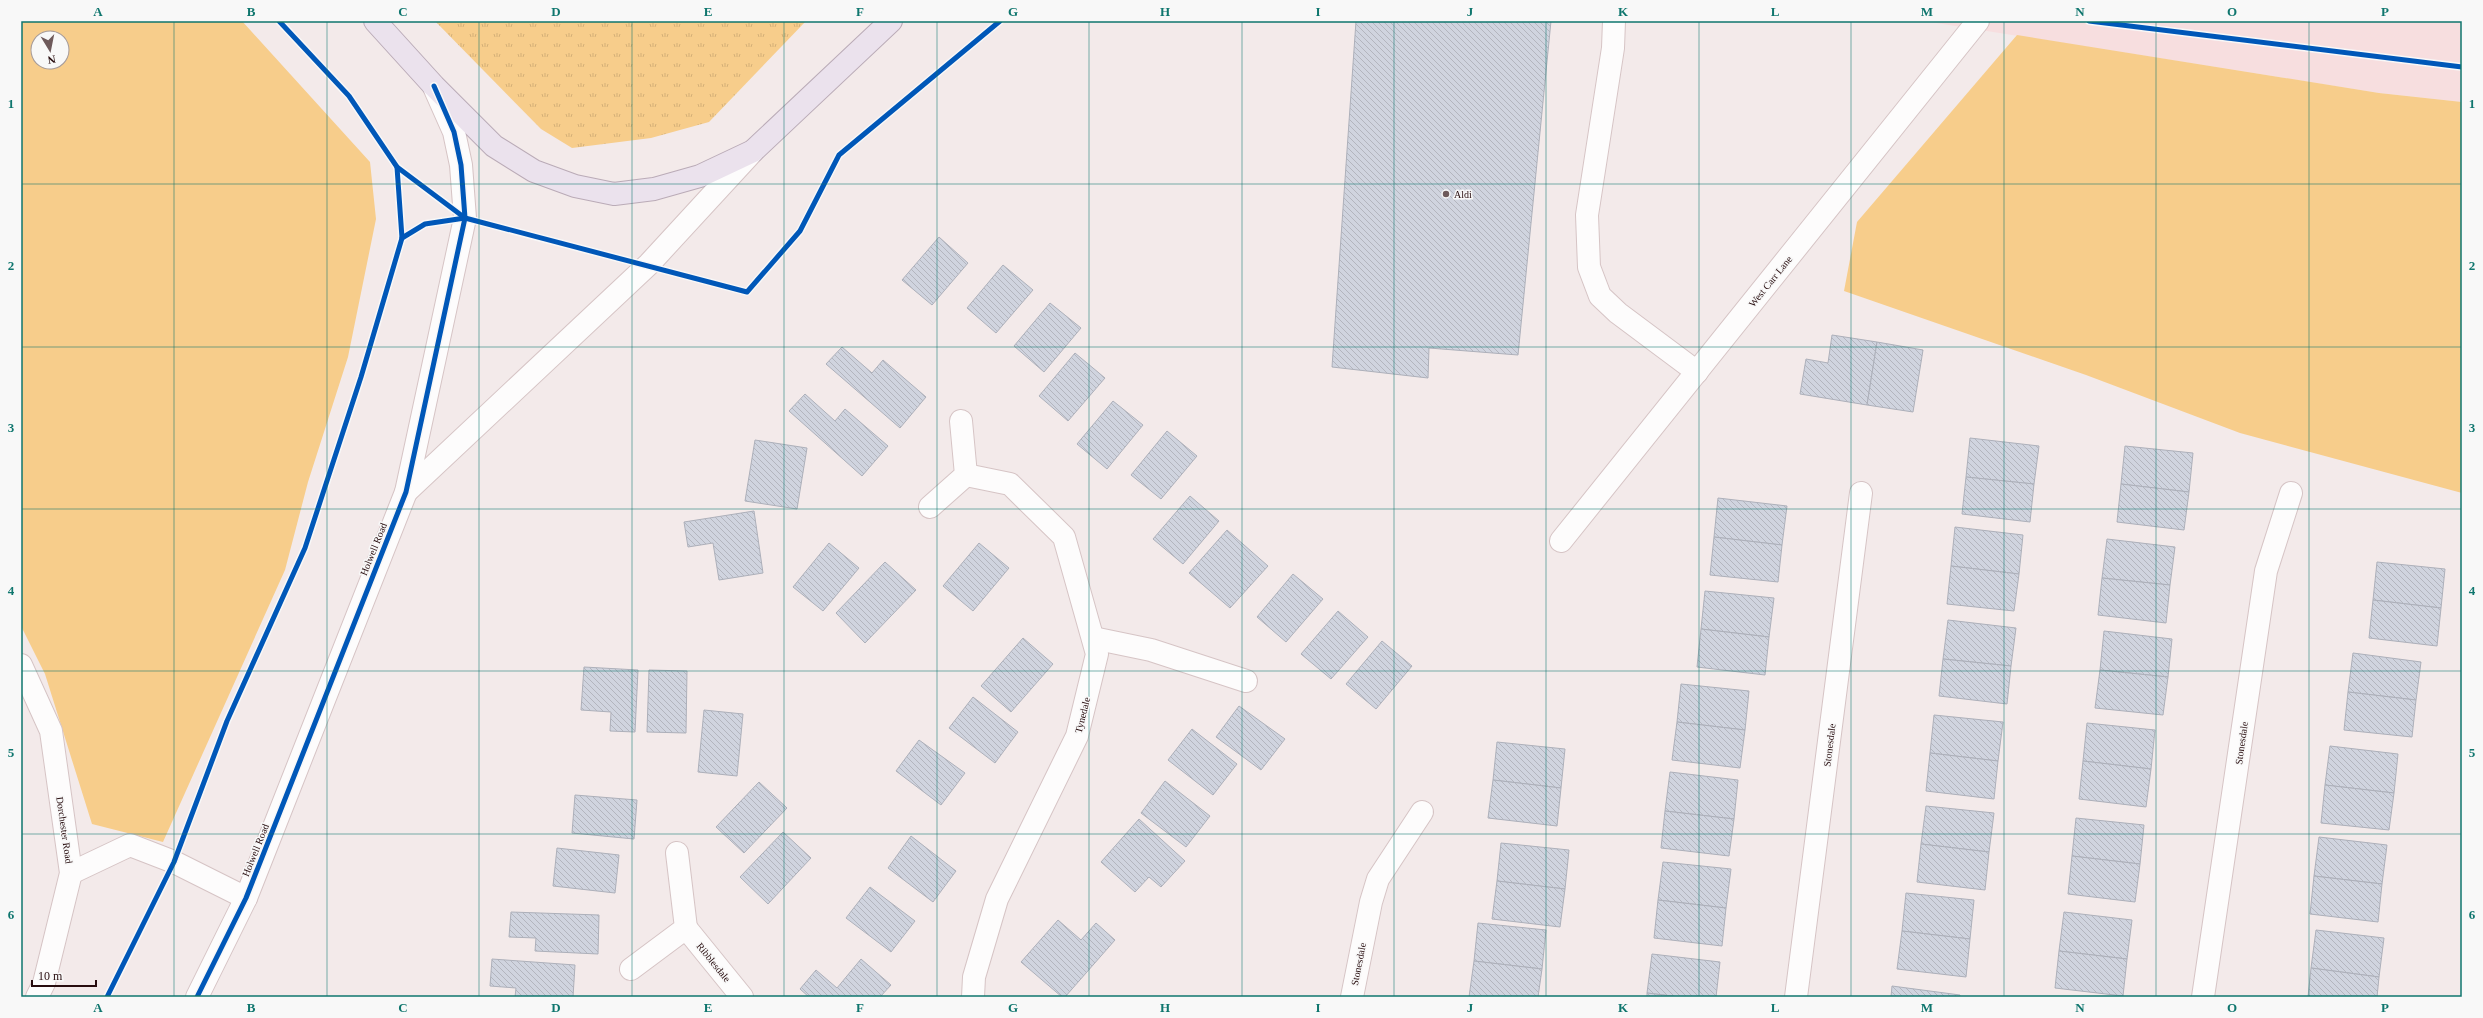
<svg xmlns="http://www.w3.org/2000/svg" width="2483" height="1018" viewBox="0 0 2483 1018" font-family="'Times New Roman',serif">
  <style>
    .built { fill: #f7dedf }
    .grass { fill: url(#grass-tufts) }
    .green { fill: #f7cd8b; fill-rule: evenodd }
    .building { fill: url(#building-back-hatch); stroke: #adb0ba }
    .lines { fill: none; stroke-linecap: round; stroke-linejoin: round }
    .minor-casing { stroke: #d6c4c5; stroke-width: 24 }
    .highway-casing { stroke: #baabb7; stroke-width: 24 }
    .minor { stroke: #fdfcfc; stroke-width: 22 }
    .highway { stroke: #ebe2ed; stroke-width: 22 }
    .cycleway-casing { stroke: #f8f8f8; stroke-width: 8 }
    .cycleway { stroke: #0057b8; stroke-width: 5 }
    .grid { fill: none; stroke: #0f766e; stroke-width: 1; stroke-opacity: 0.55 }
    .poi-dot { fill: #6e5a5b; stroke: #f8f8f8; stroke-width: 1.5 }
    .labels { text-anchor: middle; stroke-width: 3; stroke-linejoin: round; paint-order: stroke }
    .poi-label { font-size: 10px; fill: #270c0e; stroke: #f8f8f8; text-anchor: start }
    .street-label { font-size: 10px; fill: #270c0e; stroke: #f8f8f8 }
    .neatline { fill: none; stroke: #0f766e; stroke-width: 1.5 }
    .grid-label { font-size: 13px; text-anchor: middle; font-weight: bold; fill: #0f766e }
  </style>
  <defs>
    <pattern id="grass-tufts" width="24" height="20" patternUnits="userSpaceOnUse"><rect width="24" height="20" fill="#f7cd8b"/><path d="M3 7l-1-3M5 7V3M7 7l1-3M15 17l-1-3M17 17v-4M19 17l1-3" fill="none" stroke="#d4af77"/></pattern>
    <pattern id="building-back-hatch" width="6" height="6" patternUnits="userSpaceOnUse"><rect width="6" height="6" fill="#d0d4df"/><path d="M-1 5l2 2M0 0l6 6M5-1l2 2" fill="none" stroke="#b3b5be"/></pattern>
  </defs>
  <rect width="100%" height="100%" fill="#f3eaea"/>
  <!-- built -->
  <path class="built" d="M1924 21H2462V102L2379 93Z"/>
  <!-- grass -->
  <path class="grass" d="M435 21H806L709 122 651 138 572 148 541 129Z"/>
  <!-- green -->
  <g class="green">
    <path d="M21 21H242L370 162 376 219 348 357 308 482 285 570 163 842 92 824 45 674 21 626ZM38 38H62V62H38Z"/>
    <path d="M2017 35 2379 93 2462 102V493L2240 433 2086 375 1844 291 1857 222Z"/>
  </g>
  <!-- building -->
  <g class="building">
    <path d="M1356 21H1551L1518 355 1429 348 1428 378 1332 367Z"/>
    <path d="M939 237 968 263 932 305 902 280Z"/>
    <path d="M1003 265 1033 290 996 333 967 308Z"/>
    <path d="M1050 303 1081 328 1044 372 1014 346Z"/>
    <path d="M1832 335 1877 342 1867 405 1800 394 1806 359 1828 363Z"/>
    <path d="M1877 342 1923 350 1913 412 1867 405Z"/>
    <path d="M842 347 872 373 883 360 926 397 900 428 826 364Z"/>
    <path d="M1075 353 1105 378 1068 421 1039 396Z"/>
    <path d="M805 394 835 421 845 409 888 446 862 476 789 411Z"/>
    <path d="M1113 401 1143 425 1107 469 1077 444Z"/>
    <path d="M1167 431 1197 456 1161 499 1131 475Z"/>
    <path d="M1970 438 2039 446 2034 484 1966 477Z"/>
    <path d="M755 440 807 448 797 509 745 501Z"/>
    <path d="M2125 446 2193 453 2189 492 2121 484Z"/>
    <path d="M1966 477 2034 484 2030 522 1962 514Z"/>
    <path d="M2121 484 2189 492 2184 530 2117 522Z"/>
    <path d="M1190 496 1219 521 1183 564 1153 539Z"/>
    <path d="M1718 498 1787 506 1782 545 1714 537Z"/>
    <path d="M754 511 763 573 719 580 713 543 688 547 684 522Z"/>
    <path d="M1955 527 2023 535 2019 574 1951 566Z"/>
    <path d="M1227 530 1268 566 1230 608 1189 573Z"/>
    <path d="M1714 537 1782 545 1778 582 1710 575Z"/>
    <path d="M2107 539 2175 547 2170 585 2102 578Z"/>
    <path d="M829 543 859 568 823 611 793 587Z"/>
    <path d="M979 543 1009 568 973 611 943 586Z"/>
    <path d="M885 562 916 590 865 643 836 613Z"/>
    <path d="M2377 562 2445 569 2441 608 2373 600Z"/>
    <path d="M1951 566 2019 574 2014 611 1947 604Z"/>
    <path d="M1293 574 1323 599 1286 642 1257 617Z"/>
    <path d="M2102 578 2170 585 2166 623 2098 615Z"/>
    <path d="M1705 591 1774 598 1769 637 1701 629Z"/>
    <path d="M2373 600 2441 608 2437 646 2369 638Z"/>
    <path d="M1338 611 1368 637 1331 679 1301 654Z"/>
    <path d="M1948 620 2016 628 2011 666 1943 659Z"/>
    <path d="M1701 629 1769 637 1765 675 1697 667Z"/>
    <path d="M2104 631 2172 639 2168 677 2100 670Z"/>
    <path d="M1023 638 1053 664 1011 712 981 686Z"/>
    <path d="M1382 641 1412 666 1376 709 1346 684Z"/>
    <path d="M2353 653 2421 662 2416 700 2348 692Z"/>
    <path d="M1943 659 2011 666 2007 704 1939 696Z"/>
    <path d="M584 667 638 670 635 732 610 731 611 712 581 710Z"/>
    <path d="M649 670 687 671 686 733 647 732Z"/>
    <path d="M2100 670 2168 677 2163 715 2095 708Z"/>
    <path d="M1681 684 1749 691 1745 730 1677 722Z"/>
    <path d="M2348 692 2416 700 2412 737 2344 730Z"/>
    <path d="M973 697 1018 732 995 763 949 728Z"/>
    <path d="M1239 706 1285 739 1261 770 1216 737Z"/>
    <path d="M704 710 743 714 737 776 698 772Z"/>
    <path d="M1934 715 2003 722 1998 761 1930 753Z"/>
    <path d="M1677 722 1745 730 1740 768 1672 760Z"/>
    <path d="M2087 723 2155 730 2151 769 2083 761Z"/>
    <path d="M1192 729 1237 764 1213 795 1168 760Z"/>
    <path d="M919 740 965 773 941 805 896 771Z"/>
    <path d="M1497 742 1565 749 1561 788 1493 780Z"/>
    <path d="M2330 746 2398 754 2394 793 2325 785Z"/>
    <path d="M1930 753 1998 761 1994 799 1926 791Z"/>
    <path d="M2083 761 2151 769 2146 807 2079 799Z"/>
    <path d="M1670 772 1738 780 1734 819 1665 811Z"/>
    <path d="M1493 780 1561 788 1557 826 1488 818Z"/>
    <path d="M1165 781 1210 816 1186 847 1141 813Z"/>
    <path d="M759 782 787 808 744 853 716 827Z"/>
    <path d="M2325 785 2394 793 2389 830 2321 823Z"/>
    <path d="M575 795 637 800 634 839 572 833Z"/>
    <path d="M1926 806 1994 813 1989 852 1921 844Z"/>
    <path d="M1665 811 1734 819 1729 856 1661 848Z"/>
    <path d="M2076 818 2144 825 2140 864 2072 856Z"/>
    <path d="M1139 819 1185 861 1161 887 1149 877 1135 892 1101 862Z"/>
    <path d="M783 832 811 858 768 904 740 877Z"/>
    <path d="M911 836 956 871 933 902 888 868Z"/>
    <path d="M2319 837 2387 845 2382 884 2314 876Z"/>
    <path d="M1501 843 1569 850 1565 889 1497 881Z"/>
    <path d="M1921 844 1989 852 1985 890 1917 882Z"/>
    <path d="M557 848 619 855 615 893 553 886Z"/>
    <path d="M2072 856 2140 864 2135 902 2068 894Z"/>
    <path d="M1663 862 1731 869 1726 908 1658 900Z"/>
    <path d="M2314 876 2382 884 2378 922 2310 914Z"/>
    <path d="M1497 881 1565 889 1560 927 1492 919Z"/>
    <path d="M870 887 915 921 891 952 846 918Z"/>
    <path d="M1906 893 1974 900 1970 939 1902 931Z"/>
    <path d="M1658 900 1726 908 1722 946 1654 938Z"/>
    <path d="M511 912 599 915 598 954 535 951 536 938 509 937Z"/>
    <path d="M2064 912 2132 920 2127 959 2059 951Z"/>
    <path d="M1058 920 1081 940 1096 923 1115 940 1065 997H1062L1021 962Z"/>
    <path d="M1478 923 1546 930 1542 969 1474 961Z"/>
    <path d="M2316 930 2384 938 2379 977 2311 968Z"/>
    <path d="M1902 931 1970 939 1966 977 1897 969Z"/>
    <path d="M2059 951 2127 959 2123 996 2055 988Z"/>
    <path d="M1652 954 1720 962 1716 997H1680L1647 993Z"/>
    <path d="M492 959 575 965 573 997H515L516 988 490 986Z"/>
    <path d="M861 959 891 985 880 997H809L800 989 816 970 837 988Z"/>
    <path d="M1474 961 1542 969 1538 997H1469Z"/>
    <path d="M2311 968 2379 977 2377 997H2308Z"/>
    <path d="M1892 986 1960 995V997H1891Z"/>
    <path d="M1647 993 1680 997H1647Z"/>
  </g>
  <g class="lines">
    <defs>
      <g id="minor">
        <path d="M1614 21 1613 48 1587 215 1589 267 1600 296 1618 313 1697 372"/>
        <path d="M966 475 1010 484 1064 537 1097 654 1077 736 997 899 974 977 973 997"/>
        <path d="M406 492 649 264 753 151"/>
        <path d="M930 507 966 475 961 421"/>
        <path d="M1561 541 1978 21"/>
        <path d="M1093 638 1151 650 1246 681"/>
        <path d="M21 665 51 731 71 873 44 983 37 997"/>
        <path d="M71 873 130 845 174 862 246 898"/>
        <path d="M686 928 742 997"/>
        <path d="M631 969 686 928 677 853"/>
        <path d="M197 997 246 898 406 492 465 218 461 165 454 132 434 87"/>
        <path d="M1352 997 1371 902 1378 879 1422 812"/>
        <path d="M1796 997 1861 493"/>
        <path d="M2203 997 2266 571 2291 493"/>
      </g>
      <path id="highway" d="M375 21 434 86 494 146 534 171 575 186 614 194 654 189 700 176 753 151 891 21"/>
    </defs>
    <!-- minor casing -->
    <use href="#minor" class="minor-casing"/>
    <!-- highway casing -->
    <use href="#highway" class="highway-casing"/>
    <!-- minor -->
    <use href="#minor" class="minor"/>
    <!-- highway -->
    <use href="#highway" class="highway"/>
    <defs>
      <g id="cycleway">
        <path d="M279 21 349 96 397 167 465 218 747 292 800 231 839 155 1000 21"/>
        <path d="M2089 21 2462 67"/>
        <path d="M402 238 425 224 465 218"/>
        <path d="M107 997 174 862 227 721 305 548 361 377 402 238 397 167"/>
        <path d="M197 997 246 898 406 492 465 218 461 165 454 132 434 86"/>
      </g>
    </defs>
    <!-- cycleway casing -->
    <use href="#cycleway" class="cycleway-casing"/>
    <!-- cycleway -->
    <use href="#cycleway" class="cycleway"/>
  </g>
  <!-- grid -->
  <path class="grid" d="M174 21V997M327 21V997M479 21V997M632 21V997M784 21V997M937 21V997M1089 21V997M1242 21V997M1394 21V997M1546 21V997M1699 21V997M1851 21V997M2004 21V997M2156 21V997M2309 21V997M21 184H2462M21 347H2462M21 509H2462M21 671H2462M21 834H2462"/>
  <!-- markers -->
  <circle class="poi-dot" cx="1446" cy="194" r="4"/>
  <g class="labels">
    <!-- poi labels -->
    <g class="poi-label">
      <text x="1454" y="198">Aldi</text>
    </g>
    <!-- street labels -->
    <g class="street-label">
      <text transform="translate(1770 281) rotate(-51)" y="4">West Carr Lane</text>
      <text transform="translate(373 549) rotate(-68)" y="4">Holwell Road</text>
      <text transform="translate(1082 715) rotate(-76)" y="4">Tynedale</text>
      <text transform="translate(2241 743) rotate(-82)" y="4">Stonesdale</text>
      <text transform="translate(1829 745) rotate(-83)" y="4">Stonesdale</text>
      <text transform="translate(65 830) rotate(82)" y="4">Dorchester Road</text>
      <text transform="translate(255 850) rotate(-68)" y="4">Holwell Road</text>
      <text transform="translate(714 962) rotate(51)" y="4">Ribblesdale</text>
      <text transform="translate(1358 964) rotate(-79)" y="4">Stonesdale</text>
    </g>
  </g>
  <!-- border -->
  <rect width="2483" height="1018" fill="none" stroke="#f8f8f8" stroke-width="44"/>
  <!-- north arrow -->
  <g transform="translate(50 50) rotate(170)"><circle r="19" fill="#f8f8f8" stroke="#a49a9a"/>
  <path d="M0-3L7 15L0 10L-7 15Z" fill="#6e5a5b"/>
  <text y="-6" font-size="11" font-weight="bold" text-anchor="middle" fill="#270c0e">N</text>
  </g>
  <!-- scale -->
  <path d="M32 980v6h64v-6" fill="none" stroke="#270c0e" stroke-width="2"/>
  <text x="38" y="980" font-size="12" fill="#270c0e" stroke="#f8f8f8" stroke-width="3" paint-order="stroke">10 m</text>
  <rect x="22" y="22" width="2439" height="974" class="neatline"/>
  <g class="grid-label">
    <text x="98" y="16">A</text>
    <text x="251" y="16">B</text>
    <text x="403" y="16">C</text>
    <text x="556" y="16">D</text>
    <text x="708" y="16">E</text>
    <text x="860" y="16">F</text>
    <text x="1013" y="16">G</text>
    <text x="1165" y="16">H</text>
    <text x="1318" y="16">I</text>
    <text x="1470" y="16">J</text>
    <text x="1623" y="16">K</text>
    <text x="1775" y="16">L</text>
    <text x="1927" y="16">M</text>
    <text x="2080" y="16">N</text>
    <text x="2232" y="16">O</text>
    <text x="2385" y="16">P</text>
    <text x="11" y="108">1</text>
    <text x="2472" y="108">1</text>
    <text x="11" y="270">2</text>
    <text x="2472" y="270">2</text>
    <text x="11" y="432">3</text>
    <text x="2472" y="432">3</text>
    <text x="11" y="595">4</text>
    <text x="2472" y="595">4</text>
    <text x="11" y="757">5</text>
    <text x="2472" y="757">5</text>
    <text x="11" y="919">6</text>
    <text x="2472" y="919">6</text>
    <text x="98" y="1012">A</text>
    <text x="251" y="1012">B</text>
    <text x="403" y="1012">C</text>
    <text x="556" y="1012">D</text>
    <text x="708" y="1012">E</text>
    <text x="860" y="1012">F</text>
    <text x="1013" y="1012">G</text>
    <text x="1165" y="1012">H</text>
    <text x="1318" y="1012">I</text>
    <text x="1470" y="1012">J</text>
    <text x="1623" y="1012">K</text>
    <text x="1775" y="1012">L</text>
    <text x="1927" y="1012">M</text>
    <text x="2080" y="1012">N</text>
    <text x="2232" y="1012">O</text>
    <text x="2385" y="1012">P</text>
  </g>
</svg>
